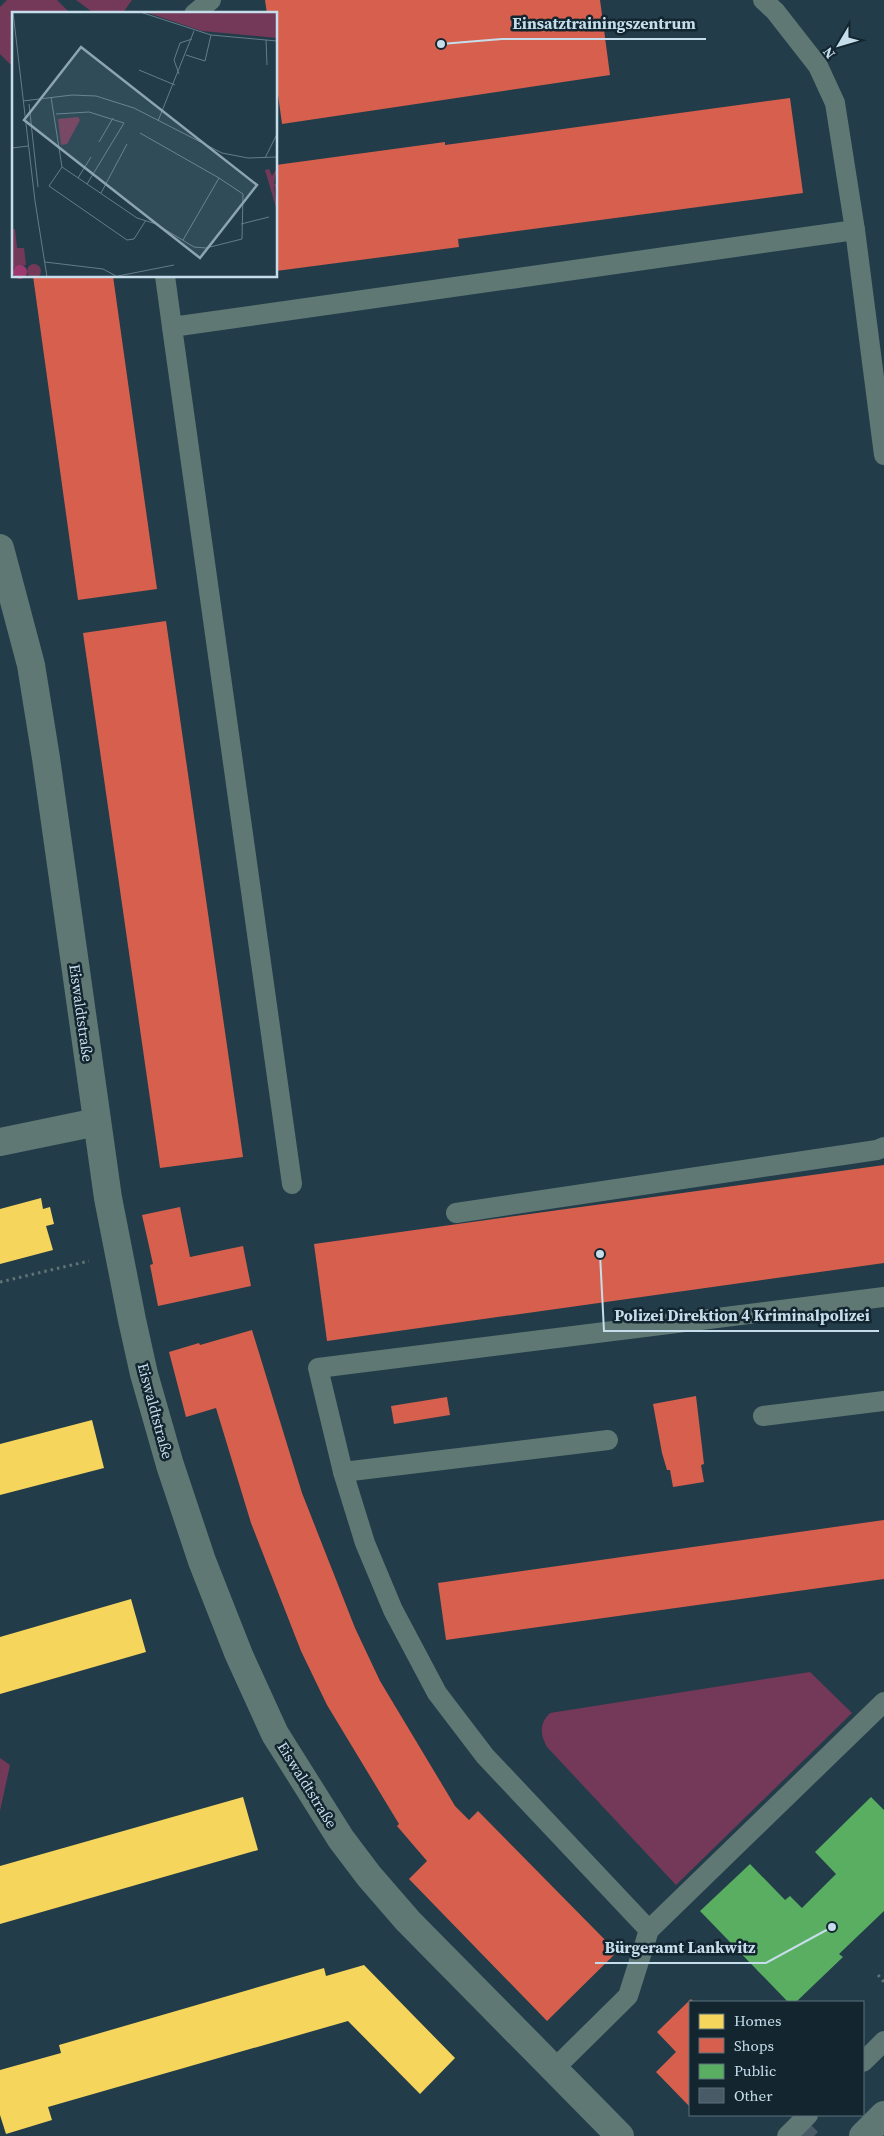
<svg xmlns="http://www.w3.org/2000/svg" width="884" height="2136" viewBox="0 0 884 2136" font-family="'Source Serif 4',serif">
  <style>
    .green { fill: #743958 }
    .homes { fill: #f6d55c }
    .shops { fill: #d6604d }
    .public { fill: #5aae61 }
    .building { fill: #485a66 }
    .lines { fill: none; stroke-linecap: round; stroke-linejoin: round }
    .path { stroke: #617475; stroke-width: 3; stroke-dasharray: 2.5 4; stroke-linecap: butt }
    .service { stroke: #5f7874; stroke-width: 20 }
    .minor { stroke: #5f7874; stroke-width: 28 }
    .tertiary { stroke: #5f7874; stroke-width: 28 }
    .labels { text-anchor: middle; stroke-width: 5; stroke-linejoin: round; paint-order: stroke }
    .street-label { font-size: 15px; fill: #c6deeb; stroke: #132630 }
    .inset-road { fill: none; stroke: #647d8a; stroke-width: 1 }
    .view { fill: #8da5b2; fill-opacity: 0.15; stroke: #8da5b2; stroke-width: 2.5 }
    .inset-edge { fill: none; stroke: #c6deeb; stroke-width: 2.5 }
    .leader { fill: none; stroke: #c6deeb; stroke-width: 2 }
    .callout-dot { fill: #c6deeb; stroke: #132630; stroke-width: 2 }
    .callout-label { font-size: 16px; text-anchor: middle; font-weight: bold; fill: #c6deeb; stroke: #132630; stroke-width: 5; stroke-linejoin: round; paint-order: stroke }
  </style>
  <rect width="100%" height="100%" fill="#223c49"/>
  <!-- green -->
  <g class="green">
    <path d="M7 0H57L71 14H14V68L0 54V7Z"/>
    <path d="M76 0H132L122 14H95Z"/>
    <path d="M810 1672 852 1713 676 1885 547 1747C540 1734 539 1724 550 1713Z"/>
    <path d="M0 1758 10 1765 0 1811Z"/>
  </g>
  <!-- homes -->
  <g class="homes">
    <path d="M41 1198 43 1209 50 1207 54 1224 46 1226 53 1250 0 1264V1209Z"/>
    <path d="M92 1420 104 1468 0 1495V1444Z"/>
    <path d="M131 1599 146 1652 0 1694V1637Z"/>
    <path d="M243 1797 258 1850 0 1924V1866Z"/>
    <path d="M364 1965 455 2058 420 2094 348 2021 48 2107 52 2120 6 2134 0 2115V2070L61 2053 59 2045 324 1968 326 1976Z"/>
  </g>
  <!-- shops -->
  <g class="shops">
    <path d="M265 0H600L610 75 282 124 276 80V14H267Z"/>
    <path d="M790 98 803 193 458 239 459 247 276 271V165L445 142V145Z"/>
    <path d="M33 276H113L157 589 78 600Z"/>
    <path d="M166 621 243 1157 160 1168 83 633Z"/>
    <path d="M884 1165V1263L327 1341 314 1244Z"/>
    <path d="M180 1207 190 1257 243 1246 251 1286 158 1306 150 1265 153 1264 142 1215Z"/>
    <path d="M252 1330 302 1493 355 1628 380 1681 455 1806 469 1820 478 1811 617 1952 547 2021 409 1879 427 1861 397 1826 399 1824 327 1705 301 1651 251 1523 216 1408 186 1417 169 1352 199 1343 200 1345Z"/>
    <path d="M696 1396 704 1464 701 1465 704 1482 673 1487 670 1470H667L662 1453 653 1404Z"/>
    <path d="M447 1397 450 1415 394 1424 391 1406Z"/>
    <path d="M884 1520V1579L446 1640 438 1583Z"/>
    <path d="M691 1999 694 2002H690V2107L656 2072 676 2052 657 2032Z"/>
  </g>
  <!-- public -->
  <path class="public" d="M871 1797 884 1810V1911L839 1954 843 1957 796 2002H788L700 1911 750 1864 785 1900 790 1896 802 1908 836 1874 815 1852Z"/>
  <!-- building -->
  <path class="building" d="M811 2125 818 2132 814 2136H799Z"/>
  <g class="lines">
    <!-- path -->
    <g class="path">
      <path d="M0 1282 89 1261"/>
      <path d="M878 1975 884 1982"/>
    </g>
    <!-- service -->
    <g class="service">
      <path d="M763 0 775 11 818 66 835 103 855 230 884 455"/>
      <path d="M194 14 211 0"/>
      <path d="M165 276 172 327"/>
      <path d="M292 1184 172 327 855 230"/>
      <path d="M456 1213 877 1150 884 1147"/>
      <path d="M763 1416 884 1401"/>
      <path d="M343 1472 608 1440"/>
      <path d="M649 1930 485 1756 437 1693 393 1610 365 1543 343 1472 318 1368 884 1297"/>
      <path d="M863 2062 884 2041"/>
      <path d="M553 2070 628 1996 649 1930 884 1702"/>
      <path d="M787 2136 808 2115"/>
    </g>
    <!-- minor -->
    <g class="minor">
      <path d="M0 548 31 665 46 758 108 1198 132 1320 144 1374 170 1465 202 1561 239 1655 275 1734 341 1839 369 1876 408 1921 620 2136"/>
      <path d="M0 1142 97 1122"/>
    </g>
    <!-- tertiary -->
    <path class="tertiary" d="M863 2136 884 2115"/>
  </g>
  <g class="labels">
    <!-- street labels -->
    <g class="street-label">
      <text transform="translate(81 1013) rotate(82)" y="5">Eiswaldtstraße</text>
      <text transform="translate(155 1411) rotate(75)" y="5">Eiswaldtstraße</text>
      <text transform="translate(307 1785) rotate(58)" y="5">Eiswaldtstraße</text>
    </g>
  </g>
  <!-- overview -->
  <g transform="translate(12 12)">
    <rect width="265" height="265" fill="#223c49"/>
    <path d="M133 0H265V26L190 19ZM66 105 68 108 55 132 49 133 46 107ZM265 156 262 172H265V180L262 173 265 199 253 158 257 157 260 164ZM0 217H3L5 236H12L14 253 0 256ZM15 259a7 7 0 1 1 14 0a7 7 0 1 1-14 0Z" fill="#743958"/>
    <path d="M1 260a7 7 0 1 1 14 0a7 7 0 1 1-14 0Z" fill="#9d396f"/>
    <path class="inset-road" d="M1 0 23 189 35 265M128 0 199 23 265 29M254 28 255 53M174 43 193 49 199 23M127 58 163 73M167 62 162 48 168 31 180 27M39 85 50 155 125 206 144 212 182 235 194 236 230 227 231 182 207 166M11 89 60 83 84 84 122 96 210 141 236 146 265 145M17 92 26 175M44 102 77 100 112 111 75 172M146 109 182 19M128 121 207 166 171 228M87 130 101 106M0 136 16 134M253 146 265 122M50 155 37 174 115 228 122 227 134 208M66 166 79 145M89 181 115 132M229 212 257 205M33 250 91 257 106 265M106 264 162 253"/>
    <path class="view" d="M69 35 245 173 188 246 12 108Z"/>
    <rect width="265" height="265" class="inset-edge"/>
  </g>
  <!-- callouts -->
  <path class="leader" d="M441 44L502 39H706M600 1254L604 1331H879M832 1927L766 1963H595"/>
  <g class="callout-dot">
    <circle cx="441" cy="44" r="5"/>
    <circle cx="600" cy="1254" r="5"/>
    <circle cx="832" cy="1927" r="5"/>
  </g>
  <g class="callout-label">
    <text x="604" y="29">Einsatztrainingszentrum</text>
    <text x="742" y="1321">Polizei Direktion 4 Kriminalpolizei</text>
    <text x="680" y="1953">Bürgeramt Lankwitz</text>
  </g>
  <!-- legend -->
  <rect x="689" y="2001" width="175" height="115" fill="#132630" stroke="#5b707b"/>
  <rect x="699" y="2014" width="25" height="15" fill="#f6d55c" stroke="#5b707b"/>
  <text x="734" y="2026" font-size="15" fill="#c6deeb">Homes</text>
  <rect x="699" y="2038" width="25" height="15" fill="#d6604d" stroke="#5b707b"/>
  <text x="734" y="2051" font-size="15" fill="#c6deeb">Shops</text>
  <rect x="699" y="2064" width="25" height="15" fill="#5aae61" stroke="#5b707b"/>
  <text x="734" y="2076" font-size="15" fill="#c6deeb">Public</text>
  <rect x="699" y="2088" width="25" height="15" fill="#485a66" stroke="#5b707b"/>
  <text x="734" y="2101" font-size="15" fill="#c6deeb">Other</text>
  <!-- north arrow -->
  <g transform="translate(839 45) rotate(232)" stroke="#132630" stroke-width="4" paint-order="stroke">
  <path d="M0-4L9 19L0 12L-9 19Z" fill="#c6deeb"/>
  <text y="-8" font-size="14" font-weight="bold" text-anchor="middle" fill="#c6deeb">N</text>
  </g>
</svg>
